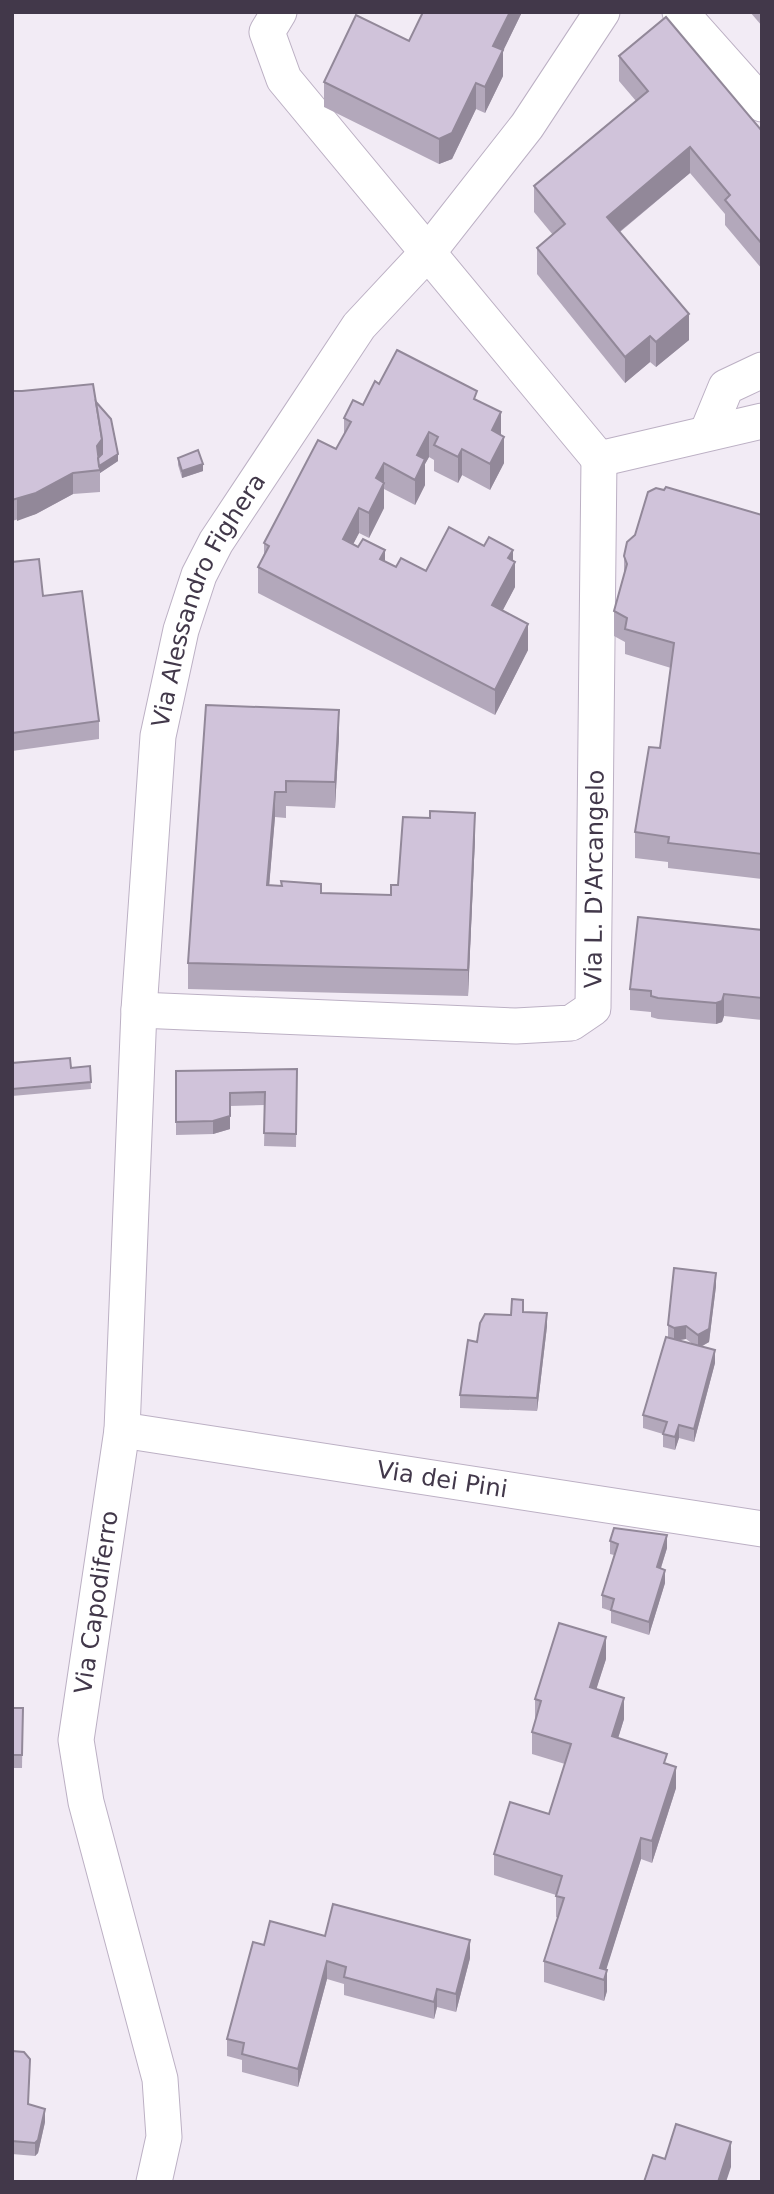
<svg xmlns="http://www.w3.org/2000/svg" width="774" height="2194" viewBox="0 0 774 2194" font-family="'DejaVu Sans',sans-serif">
  <style>
    .lines { fill: none; stroke-linecap: round; stroke-linejoin: round }
    .street-casing { stroke: #bcb0c4; stroke-width: 37 }
    .street { stroke: #fff; stroke-width: 35 }
    .wall { fill: #b3a8bb; fill-rule: evenodd }
    .shaded-wall { fill: #928899 }
    .building { fill: #d0c3da; stroke: #928899; stroke-width: 2 }
    .labels { text-anchor: middle; stroke-width: 6; stroke-linejoin: round; paint-order: stroke }
    .street-label { font-size: 24px; fill: #42384a; stroke: #fff }
  </style>
  <rect width="100%" height="100%" fill="#f2ebf5"/>
  <g class="lines">
    <defs>
      <g id="street">
        <path d="M279 12 267 32 284 79 599 459"/>
        <path d="M680 12 762 104"/>
        <path d="M707 433 726 387 762 370"/>
        <path d="M599 459 762 421"/>
        <path id="s1" d="M139 1010 516 1026 571 1023 593 1008 599 459"/>
        <path id="s2" d="M122 1430 762 1529"/>
        <path id="s3" d="M154 2182 164 2137 160 2079 86 1802 76 1740 122 1430 139 1010 158 736 181 630 199 575 216 542 359 326 429 251 527 126 602 12"/>
      </g>
    </defs>
    <!-- street casing -->
    <use href="#street" class="street-casing"/>
    <!-- street -->
    <use href="#street" class="street"/>
  </g>
  <!-- wall -->
  <g class="wall">
    <path d="M423 12H522L503 51V76L485 113 476 109 452 159 439 164 324 107V82L409 41Z"/>
    <path d="M750 12H762V26Z"/>
    <path d="M619 56 762 131V269L725 225V214L690 173 620 232 689 340 656 367 650 362 625 383 537 274V248L553 235 534 212V186L636 101 619 81Z"/>
    <path d="M379 384 477 401 501 436 504 463 490 490 462 475 458 483 434 471V460L429 457 425 464V485L415 505 384 489V508L369 538 359 533 353 544 396 567 426 571 513 561 515 587 502 611 528 650 495 715 258 593V567L264 554V543L336 449 344 435V418L363 405Z"/>
    <path d="M12 391 96 402 118 461 100 473V492L73 494 36 514 12 521Z"/>
    <path d="M178 458 203 471 182 478 178 465Z"/>
    <path d="M762 515V879L668 868V862L635 858V832L660 748 671 668 625 654V642L614 636V611L624 574V556Z"/>
    <path d="M12 562 43 596 99 721V739L12 751Z"/>
    <path d="M206 705 339 736 335 808 286 806V818L275 817 269 885 321 893 391 895 398 885 475 838 468 996 188 989V963Z"/>
    <path d="M762 930V1020L724 1016 722 1022 716 1024 658 1019 651 1017V1012L630 1010V989Z"/>
    <path d="M12 1063 71 1068 90 1066 91 1089 12 1096Z"/>
    <path d="M297 1069 296 1147 264 1146 265 1105 230 1106V1129L213 1134 176 1135V1071Z"/>
    <path d="M716 1286 709 1342 701 1347 715 1363 694 1442 679 1438 675 1450 663 1447V1434L643 1428V1415L668 1338V1325ZM686 1339 694 1345 678 1340Z"/>
    <path d="M523 1312 547 1326 537 1411 460 1408V1395L477 1342 511 1315Z"/>
    <path d="M610 1541 667 1548 661 1568 665 1583 649 1635 611 1623V1611L602 1608V1595L614 1555 610 1554Z"/>
    <path d="M606 1659 596 1689 624 1719 618 1738 667 1764 676 1788 652 1863 641 1859 606 1969 607 1991 604 2001 544 1982V1961L558 1918 556 1917V1895L494 1875V1854L549 1814 565 1764 532 1754V1732L535 1721V1699Z"/>
    <path d="M12 1708H23L22 1768H12Z"/>
    <path d="M325 1936 470 1958 456 2012 437 2007 434 2019 344 1995V1984L327 1979 298 2087 242 2072V2060L227 2056V2039L264 1945Z"/>
    <path d="M12 2051 30 2072 28 2104 45 2122 38 2153 35 2156 12 2154Z"/>
  </g>
  <!-- shaded-wall -->
  <g class="shaded-wall">
    <path d="M510 12H522L503 51V76L485 113V87L493 46Z"/>
    <path d="M476 83V109L452 159 439 164V139Z"/>
    <path d="M690 147V173L607 242V217Z"/>
    <path d="M689 314V340L656 367V342Z"/>
    <path d="M650 336V362L625 383V357Z"/>
    <path d="M501 412V438L492 430Z"/>
    <path d="M429 432V457L425 464V485L415 505V480L417 455Z"/>
    <path d="M504 437V463L490 490V464Z"/>
    <path d="M102 439V461L98 466 97 446Z"/>
    <path d="M462 449V475L458 483V457Z"/>
    <path d="M118 454V461L100 473V470L98 467Z"/>
    <path d="M384 463V508L369 538V513L376 478Z"/>
    <path d="M203 464V471L182 478V471Z"/>
    <path d="M73 473V494L36 514 17 521V499Z"/>
    <path d="M359 508V533L343 564V539Z"/>
    <path d="M385 550V576L380 559Z"/>
    <path d="M513 550V566L515 562V587L492 631V605L508 558Z"/>
    <path d="M528 624V650L495 715V690Z"/>
    <path d="M339 710V736L335 808V782Z"/>
    <path d="M275 792V817L267 911V885Z"/>
    <path d="M475 813V838L468 996V970Z"/>
    <path d="M724 994V1016L722 1022 716 1024V1003Z"/>
    <path d="M230 1116V1129L213 1134V1121Z"/>
    <path d="M716 1273V1286L709 1342 698 1348V1335Z"/>
    <path d="M547 1313V1326L537 1411V1398Z"/>
    <path d="M686 1326V1339L674 1341V1328Z"/>
    <path d="M715 1350V1363L694 1442V1429Z"/>
    <path d="M679 1425V1438L675 1450V1437Z"/>
    <path d="M667 1535V1548L657 1580V1567Z"/>
    <path d="M665 1570V1583L649 1635V1622Z"/>
    <path d="M606 1637V1659L590 1709V1687Z"/>
    <path d="M624 1698V1719L612 1758V1736Z"/>
    <path d="M676 1767V1788L652 1863V1841Z"/>
    <path d="M641 1838V1859L603 1980 600 1968Z"/>
    <path d="M470 1940V1958L456 2012V1994Z"/>
    <path d="M327 1961V1979L298 2087V2069Z"/>
    <path d="M607 1970V1991L604 2001V1980Z"/>
    <path d="M437 1989V2007L434 2019V2002Z"/>
    <path d="M45 2109V2122L38 2153 35 2156V2143Z"/>
    <path d="M731 2142V2167L726 2182H718Z"/>
  </g>
  <!-- building -->
  <g class="building">
    <path d="M423 12H510L493 46 503 50 485 87 476 83 452 133 439 139 324 82 356 15 409 41Z"/>
    <path d="M666 17 762 131V244L725 200 730 195 690 147 607 217 689 314 656 342 650 336 625 357 537 248 565 224 534 186 648 91 619 56Z"/>
    <path d="M397 350 477 391 474 399 501 412 492 430 504 437 490 464 462 449 458 457 434 445 438 437 429 432 417 455 425 459 415 480 384 463 376 478 384 483 369 513 359 508 343 539 358 547 363 539 385 550 380 559 396 567 401 558 426 571 449 527 484 546 489 537 513 550 508 558 515 562 492 605 528 624 495 690 258 567 269 546 264 543 318 440 336 449 351 422 344 418 353 400 363 405 375 381 379 384Z"/>
    <path d="M93 384 102 439 97 446 100 470 73 473 36 493 12 500V391H22Z"/>
    <path d="M96 402 111 419 118 454 99 466 98 458 102 454V439Z"/>
    <path d="M198 450 203 464 182 471 178 458Z"/>
    <path d="M666 487 762 515V854L668 843 669 837 635 832 649 747 660 748 674 643 625 629 627 618 614 611 627 564 624 556 627 542 635 535 648 492 656 488 664 490Z"/>
    <path d="M39 559 43 596 82 591 99 721 12 733V562Z"/>
    <path d="M206 705 339 710 335 782 286 781V792H275L267 885 282 886 281 881 321 884V893L391 895V885H398L403 817 430 818V811L475 813 468 970 188 963Z"/>
    <path d="M638 917 762 930V998L724 994 722 1001 716 1003 658 998 651 996V991L630 989Z"/>
    <path d="M70 1058 71 1068 90 1066 91 1082 12 1089V1063Z"/>
    <path d="M297 1069 296 1134 264 1133 265 1092 230 1093V1116L213 1121 176 1122V1071Z"/>
    <path d="M674 1268 716 1273 709 1329 698 1335 686 1326 674 1328 668 1325Z"/>
    <path d="M512 1299 523 1300V1312L547 1313 537 1398 460 1395 468 1340 477 1342 480 1323 485 1314 511 1315Z"/>
    <path d="M666 1337 715 1350 694 1429 679 1425 675 1437 663 1434 667 1422 643 1415Z"/>
    <path d="M614 1528 667 1535 657 1567 665 1570 649 1622 611 1610 614 1599 602 1595 618 1544 610 1541Z"/>
    <path d="M559 1623 606 1637 590 1687 624 1698 612 1736 667 1754 664 1763 676 1767 652 1841 641 1838 600 1968 607 1970 604 1980 544 1961 564 1898 556 1896 562 1876 494 1854 510 1802 549 1814 571 1744 532 1732 541 1701 535 1699Z"/>
    <path d="M12 1708H23L22 1755H12Z"/>
    <path d="M333 1904 470 1940 456 1994 437 1989 434 2002 344 1977 346 1967 327 1961 298 2069 242 2054 244 2043 227 2039 253 1942 264 1945 270 1921 325 1936Z"/>
    <path d="M12 2051 24 2052 30 2059 28 2104 45 2109 38 2140 35 2143 12 2141Z"/>
    <path d="M676 2124 731 2142 718 2182H644L653 2155 665 2159Z"/>
  </g>
  <g class="labels">
    <!-- street labels -->
    <g class="street-label">
      <text dy="8" stroke="none"><textPath href="#s3" startOffset="1608">Via Alessandro Fighera</textPath></text>
      <text dy="8" stroke="none"><textPath href="#s1" startOffset="588">Via L. D'Arcangelo</textPath></text>
      <text dy="8" stroke="none"><textPath href="#s2" startOffset="324">Via dei Pini</textPath></text>
      <text dy="8" stroke="none"><textPath href="#s3" startOffset="593">Via Capodiferro</textPath></text>
    </g>
  </g>
  <!-- border -->
  <rect width="774" height="2194" fill="none" stroke="#42384a" stroke-width="28"/>
</svg>
